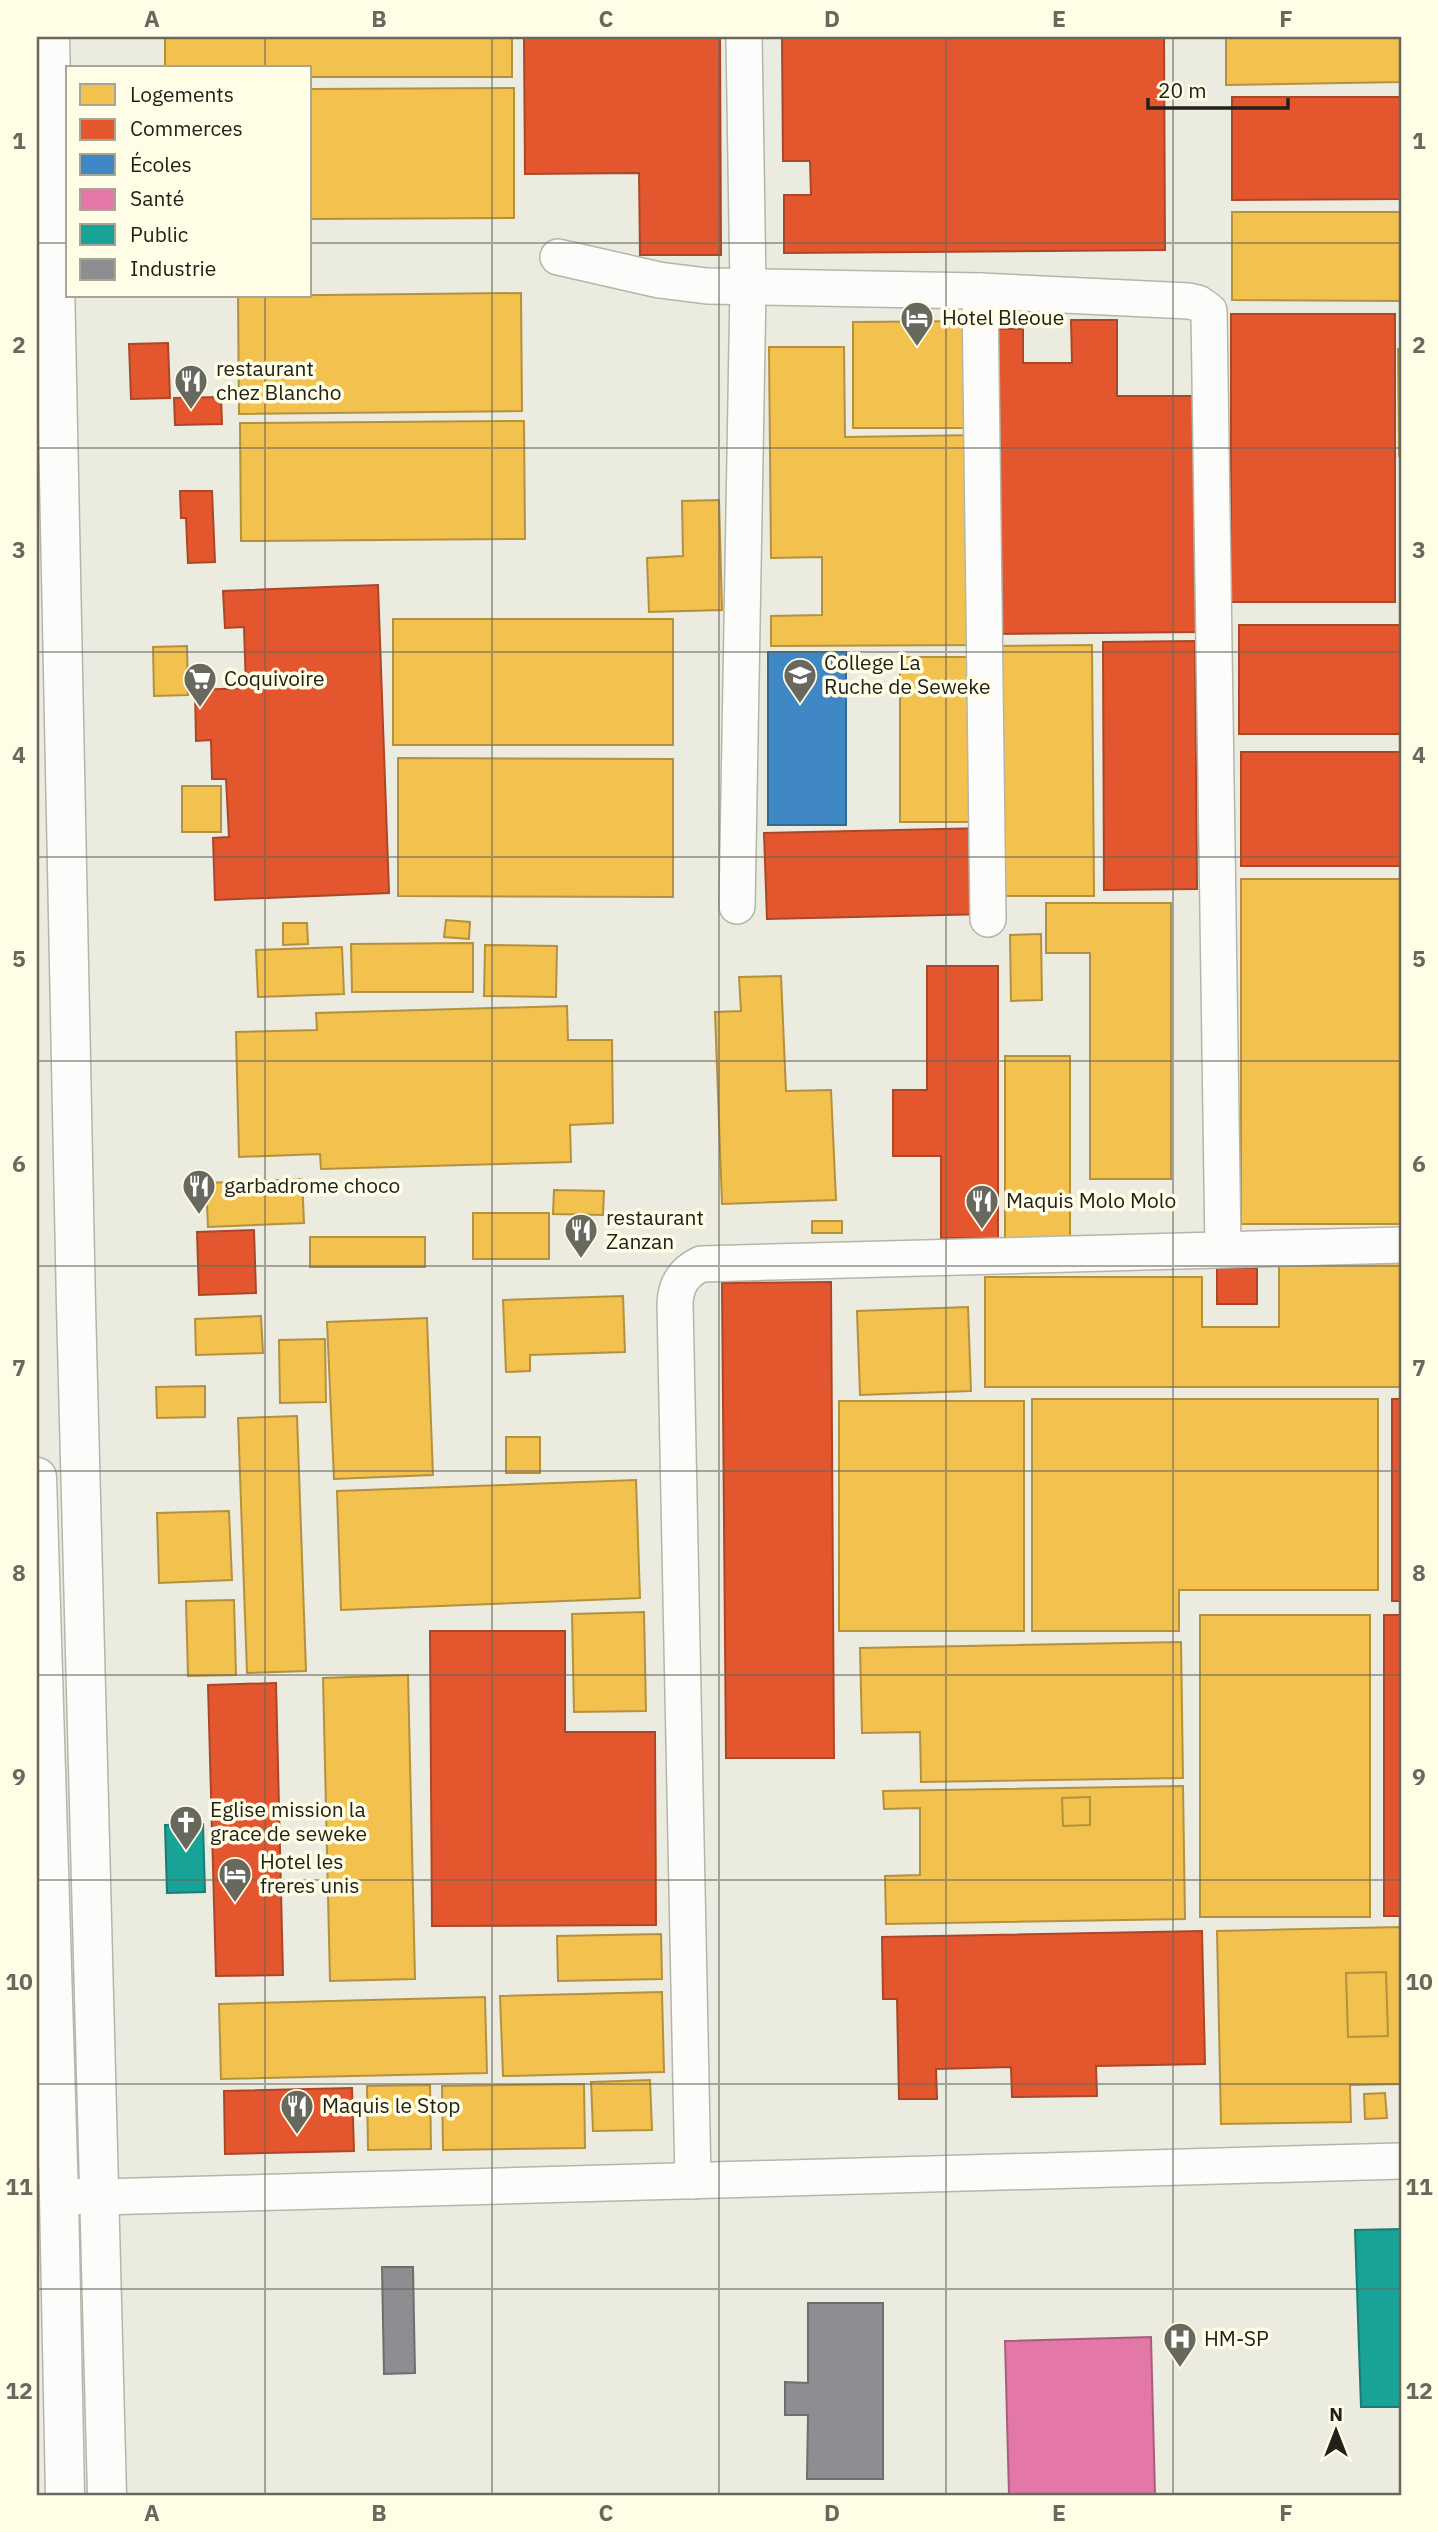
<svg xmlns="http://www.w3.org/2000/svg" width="1438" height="2532" viewBox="0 0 1438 2532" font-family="'IBM Plex Sans',sans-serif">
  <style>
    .homes { fill: #f2c14e; stroke: #b4913e; stroke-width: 2 }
    .shops { fill: #e4572e; stroke: #aa4728; stroke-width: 2 }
    .schools { fill: #3f88c5; stroke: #366991; stroke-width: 2 }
    .health { fill: #e377a8; stroke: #a95d7d; stroke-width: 2 }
    .public { fill: #17a398; stroke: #1a7c72; stroke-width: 2 }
    .industry { fill: #8d8d92; stroke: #6d6d6e; stroke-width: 2 }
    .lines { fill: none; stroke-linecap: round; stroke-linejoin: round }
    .minor-casing { stroke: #b5b5ab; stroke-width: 38 }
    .secondary-casing { stroke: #b5b5ab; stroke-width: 41 }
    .minor { stroke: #fcfcfa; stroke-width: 35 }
    .secondary { stroke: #fcfcfa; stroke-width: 38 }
    .grid { fill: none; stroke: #68685e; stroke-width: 2; stroke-opacity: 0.55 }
    .labels { text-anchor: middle; stroke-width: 7; stroke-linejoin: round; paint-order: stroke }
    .poi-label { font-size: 21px; fill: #222119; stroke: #fffde6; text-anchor: start }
    .neatline { fill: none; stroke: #68685e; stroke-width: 2.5 }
    .grid-label { font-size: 23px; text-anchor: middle; font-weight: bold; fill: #68685e }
  </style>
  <rect width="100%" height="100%" fill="#ebebdf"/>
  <!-- homes -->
  <g class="homes">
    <path d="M165 37H512V77H310V68H165Z"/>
    <path d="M1226 37H1401V82L1226 85Z"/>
    <path d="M514 88V218L310 219V89Z"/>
    <path d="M1232 212H1401V301L1232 300Z"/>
    <path d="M521 293 522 411 239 414 238 296Z"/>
    <path d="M975 321V428H853V322Z"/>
    <path d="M769 347H844L845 437 979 435 981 645 771 646V616L822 615V557L771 558Z"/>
    <path d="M1398 349H1401V456H1399Z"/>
    <path d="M524 421 525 539 241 541 240 423Z"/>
    <path d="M719 500 722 610 649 612 647 558 683 556 682 501Z"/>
    <rect x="393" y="619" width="280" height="126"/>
    <path d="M1092 645 1094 896H995L992 646Z"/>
    <path d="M1111 645H1154L1152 707 1110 706Z"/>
    <path d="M187 646 188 695 154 696 153 647Z"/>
    <rect x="900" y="657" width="77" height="165"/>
    <path d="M398 758 673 759V897L398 896Z"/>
    <rect x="182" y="786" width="39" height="46"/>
    <rect x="1241" y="879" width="160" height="345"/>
    <path d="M1046 903H1171V1179H1090V953H1046Z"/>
    <path d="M446 920 470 922 469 939 444 937Z"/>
    <path d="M283 923H307L308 944 283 945Z"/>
    <path d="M1041 934 1042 1000 1011 1001 1010 935Z"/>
    <path d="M473 943V992H352L351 944Z"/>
    <path d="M485 945 557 946 556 997 484 996Z"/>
    <path d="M342 947 344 994 258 997 256 950Z"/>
    <path d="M781 976 786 1091 831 1090 836 1200 722 1204 715 1012 741 1011 739 977Z"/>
    <path d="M567 1006 568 1040H612L613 1123 570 1125 571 1162 321 1169 320 1154 239 1157 236 1032 317 1030 316 1013Z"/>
    <rect x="1005" y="1056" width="65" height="182"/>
    <path d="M302 1179 304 1223 208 1227 206 1183Z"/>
    <path d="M554 1190 604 1191 603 1215 553 1214Z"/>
    <rect x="473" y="1213" width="76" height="46"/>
    <rect x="812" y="1221" width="30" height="12"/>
    <rect x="310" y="1237" width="115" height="30"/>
    <path d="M1279 1263H1401V1387H985V1277H1202V1327H1279Z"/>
    <path d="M623 1296 625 1352 530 1355V1371L506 1372 503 1300Z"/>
    <path d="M968 1307 971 1391 860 1395 857 1311Z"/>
    <path d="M261 1316 263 1353 196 1355 195 1319Z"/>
    <path d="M427 1318 433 1475 334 1479 327 1322Z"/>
    <path d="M325 1339 326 1402 280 1403 279 1340Z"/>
    <path d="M205 1386V1417L157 1418 156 1387Z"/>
    <path d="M1032 1399H1378V1590H1179V1631H1032Z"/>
    <rect x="839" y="1401" width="185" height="230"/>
    <path d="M297 1416 306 1671 247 1673 238 1418Z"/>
    <rect x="506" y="1437" width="34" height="36"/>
    <path d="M636 1480 640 1598 341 1610 337 1491Z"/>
    <path d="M229 1511 232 1580 159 1583 157 1513Z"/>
    <path d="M234 1600 236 1675 188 1676 186 1601Z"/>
    <path d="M644 1612 646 1711 574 1712 572 1614Z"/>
    <rect x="1200" y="1615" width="170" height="302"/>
    <path d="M1181 1642 1183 1778 921 1782 920 1732 862 1733 860 1648Z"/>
    <path d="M408 1675 415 1979 330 1981 323 1678Z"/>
    <path d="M1183 1786 1185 1919 886 1924 885 1876 920 1875V1808L884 1809 883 1791Z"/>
    <path d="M1090 1797V1825L1063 1826 1062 1798Z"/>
    <path d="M1401 1927V2084L1350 2085 1351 2122 1221 2124 1217 1931Z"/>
    <path d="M661 1934 662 1979 558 1981 557 1936Z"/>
    <path d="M1386 1972 1388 2036 1348 2037 1346 1973Z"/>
    <path d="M662 1992 664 2072 503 2076 500 1996Z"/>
    <path d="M485 1997 487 2073 221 2079 219 2004Z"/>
    <path d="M650 2080 652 2130 593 2131 591 2082Z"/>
    <path d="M584 2084 585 2148 443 2150 442 2086Z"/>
    <path d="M430 2085 431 2149 368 2150 367 2086Z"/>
    <path d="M1385 2093 1387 2118 1365 2119 1364 2094Z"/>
  </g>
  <!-- shops -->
  <g class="shops">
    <path d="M524 37H720L721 255H640L639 173 525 174Z"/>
    <path d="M782 37H1164L1165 250 784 253V195H811L810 161H783Z"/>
    <path d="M1232 97H1401V199L1232 200Z"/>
    <rect x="1231" y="314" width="164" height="288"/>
    <path d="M1071 320H1117V396H1195L1197 632 988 634 985 329H1023V363H1072Z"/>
    <path d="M168 343 170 398 131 399 129 344Z"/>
    <path d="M221 397 222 424 175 425 174 398Z"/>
    <path d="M180 491H212L215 562 188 563 186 518H181Z"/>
    <path d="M378 585 389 893 215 900 213 838 229 837 226 779H212L211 740 196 741 195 690 246 688 244 627 225 628 223 591Z"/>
    <rect x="1239" y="625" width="162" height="109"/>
    <path d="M1195 641 1197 889 1104 890 1103 642Z"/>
    <rect x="1241" y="752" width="160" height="114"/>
    <path d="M986 828 988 914 767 919 764 833Z"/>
    <path d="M927 966H998V1238H941V1156H893V1090H927Z"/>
    <path d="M254 1230 256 1293 199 1295 197 1232Z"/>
    <rect x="1217" y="1268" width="40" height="36"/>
    <path d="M831 1282 834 1758H726L722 1283Z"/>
    <rect x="1392" y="1399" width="9" height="202"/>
    <rect x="1384" y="1615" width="17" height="301"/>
    <path d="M430 1631H565V1732H655L656 1925 432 1926Z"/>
    <path d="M276 1683 283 1975 216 1976 208 1685Z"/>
    <path d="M1202 1931 1205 2064 1096 2066 1097 2096 1012 2097 1011 2067 936 2069 937 2099H899L897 1999H883L882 1937Z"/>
    <path d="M352 2088 354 2151 225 2154 224 2091Z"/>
  </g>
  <!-- schools -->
  <rect class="schools" x="768" y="652" width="78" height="173"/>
  <!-- health -->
  <path class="health" d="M1151 2337 1155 2495H1009L1005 2341Z"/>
  <!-- public -->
  <g class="public">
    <path d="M203 1824 205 1892 167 1893 165 1825Z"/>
    <path d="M1401 2229V2407H1361L1355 2230Z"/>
  </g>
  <!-- industry -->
  <g class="industry">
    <path d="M382 2267H413L415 2373 384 2374Z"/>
    <path d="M808 2303H883V2479H807L808 2415H785V2382L808 2383Z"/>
  </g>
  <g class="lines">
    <defs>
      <g id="minor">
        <path d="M558 257 659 280 707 286 980 291 1189 301 1198 303 1209 311 1223 1249"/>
        <path d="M980 291 988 919"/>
        <path d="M737 906 748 287 744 37"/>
        <path d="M693 2181 675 1303C676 1284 684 1272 701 1264L1401 1245"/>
        <path d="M59 2196 100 2197 1401 2161"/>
      </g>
      <g id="secondary">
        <path d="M50 37 76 1306 107 2495"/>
        <path d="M37 1477 59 2196 65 2495"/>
      </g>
    </defs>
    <!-- minor casing -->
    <use href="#minor" class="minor-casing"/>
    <!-- secondary casing -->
    <use href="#secondary" class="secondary-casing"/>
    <!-- minor -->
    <use href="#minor" class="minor"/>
    <!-- secondary -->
    <use href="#secondary" class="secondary"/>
  </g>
  <!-- grid -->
  <path class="grid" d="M265 37V68M492 37V2495M719 37V2495M946 37V2495M1173 37V2495M37 243H68M310 243H1401M265 296V2495M37 448H1401M37 652H1401M37 857H1401M37 1061H1401M37 1266H1401M37 1471H1401M37 1675H1401M37 1880H1401M37 2084H1401M37 2289H1401"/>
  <!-- icons -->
  <defs>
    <symbol id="hotel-pin" viewBox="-11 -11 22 30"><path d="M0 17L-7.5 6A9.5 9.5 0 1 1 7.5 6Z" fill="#68685e" stroke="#fffde6"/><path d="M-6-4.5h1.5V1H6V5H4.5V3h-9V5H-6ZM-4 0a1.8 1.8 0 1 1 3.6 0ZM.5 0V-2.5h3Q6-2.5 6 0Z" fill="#fff"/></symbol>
    <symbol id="restaurant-pin" viewBox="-11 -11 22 30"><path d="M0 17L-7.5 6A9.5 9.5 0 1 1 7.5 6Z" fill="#68685e" stroke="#fffde6"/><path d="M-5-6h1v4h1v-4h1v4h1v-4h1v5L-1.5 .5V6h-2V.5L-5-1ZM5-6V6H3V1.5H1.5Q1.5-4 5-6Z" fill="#fff"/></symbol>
    <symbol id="school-pin" viewBox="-11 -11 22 30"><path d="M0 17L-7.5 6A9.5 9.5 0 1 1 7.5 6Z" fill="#68685e" stroke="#fffde6"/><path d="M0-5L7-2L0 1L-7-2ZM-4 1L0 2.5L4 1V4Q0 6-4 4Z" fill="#fff"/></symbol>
    <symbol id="supermarket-pin" viewBox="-11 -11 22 30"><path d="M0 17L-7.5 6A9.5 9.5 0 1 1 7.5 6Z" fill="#68685e" stroke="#fffde6"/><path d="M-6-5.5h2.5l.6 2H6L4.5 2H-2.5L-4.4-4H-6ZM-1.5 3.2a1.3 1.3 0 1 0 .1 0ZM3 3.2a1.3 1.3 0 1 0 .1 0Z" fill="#fff"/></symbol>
    <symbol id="church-pin" viewBox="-11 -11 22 30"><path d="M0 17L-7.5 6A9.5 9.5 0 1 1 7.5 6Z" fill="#68685e" stroke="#fffde6"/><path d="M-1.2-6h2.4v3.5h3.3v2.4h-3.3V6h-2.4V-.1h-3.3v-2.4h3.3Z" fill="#fff"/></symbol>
    <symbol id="hospital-pin" viewBox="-11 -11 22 30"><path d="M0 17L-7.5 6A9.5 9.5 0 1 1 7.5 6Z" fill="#68685e" stroke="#fffde6"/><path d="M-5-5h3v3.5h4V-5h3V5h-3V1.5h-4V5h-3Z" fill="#fff"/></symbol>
  </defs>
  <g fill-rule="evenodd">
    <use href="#hotel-pin" x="898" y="299" width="38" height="52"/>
    <use href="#restaurant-pin" x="172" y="362" width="38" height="52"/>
    <use href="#school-pin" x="781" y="656" width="38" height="52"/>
    <use href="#supermarket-pin" x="181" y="660" width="38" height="52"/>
    <use href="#restaurant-pin" x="180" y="1167" width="38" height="52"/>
    <use href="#restaurant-pin" x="963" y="1182" width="38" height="52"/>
    <use href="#restaurant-pin" x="562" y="1211" width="38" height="52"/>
    <use href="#church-pin" x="167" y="1803" width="38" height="52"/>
    <use href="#hotel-pin" x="216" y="1855" width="38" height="52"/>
    <use href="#restaurant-pin" x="278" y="2087" width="38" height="52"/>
    <use href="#hospital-pin" x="1161" y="2320" width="38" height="52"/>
  </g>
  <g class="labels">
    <!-- poi labels -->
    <g class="poi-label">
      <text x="942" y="325">Hotel Bleoue</text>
      <text x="216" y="376">restaurant<tspan x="216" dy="24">chez Blancho</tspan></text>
      <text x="824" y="670">College La<tspan x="824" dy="24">Ruche de Seweke</tspan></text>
      <text x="224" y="686">Coquivoire</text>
      <text x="224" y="1193">garbadrome choco</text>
      <text x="1006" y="1208">Maquis Molo Molo</text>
      <text x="606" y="1225">restaurant<tspan x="606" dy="24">Zanzan</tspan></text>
      <text x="210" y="1817">Eglise mission la<tspan x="210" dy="24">grace de seweke</tspan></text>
      <text x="260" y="1869">Hotel les<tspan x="260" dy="24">freres unis</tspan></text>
      <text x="322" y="2113">Maquis le Stop</text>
      <text x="1204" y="2346">HM-SP</text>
    </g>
  </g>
  <!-- border -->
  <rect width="1438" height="2532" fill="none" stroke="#fffde6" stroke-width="77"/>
  <!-- legend -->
  <rect x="66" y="66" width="245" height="231" fill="#fffde6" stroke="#a7a594" stroke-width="2"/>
  <rect x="80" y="84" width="35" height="21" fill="#f2c14e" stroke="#a7a594" stroke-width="2"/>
  <text x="130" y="102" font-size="21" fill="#222119">Logements</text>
  <rect x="80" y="119" width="35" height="21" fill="#e4572e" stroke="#a7a594" stroke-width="2"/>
  <text x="130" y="136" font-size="21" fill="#222119">Commerces</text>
  <rect x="80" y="154" width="35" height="21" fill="#3f88c5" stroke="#a7a594" stroke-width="2"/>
  <text x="130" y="172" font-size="21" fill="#222119">Écoles</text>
  <rect x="80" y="189" width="35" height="21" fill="#e377a8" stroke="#a7a594" stroke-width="2"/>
  <text x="130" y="206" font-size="21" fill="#222119">Santé</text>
  <rect x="80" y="224" width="35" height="21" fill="#17a398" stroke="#a7a594" stroke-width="2"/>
  <text x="130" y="242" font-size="21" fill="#222119">Public</text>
  <rect x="80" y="259" width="35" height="21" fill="#8d8d92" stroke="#a7a594" stroke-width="2"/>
  <text x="130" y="276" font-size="21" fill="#222119">Industrie</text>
  <!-- north arrow -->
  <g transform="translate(1336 2431)" stroke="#fffde6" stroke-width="5" paint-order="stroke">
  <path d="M0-5L12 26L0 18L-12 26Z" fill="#222119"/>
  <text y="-10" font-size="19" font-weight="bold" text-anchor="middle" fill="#222119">N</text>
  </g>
  <!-- scale -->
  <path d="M1148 98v10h140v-10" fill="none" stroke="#222119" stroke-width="3.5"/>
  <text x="1158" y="98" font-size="21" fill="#222119" stroke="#fffde6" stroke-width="5" paint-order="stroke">20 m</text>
  <rect x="38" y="38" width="1362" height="2456" class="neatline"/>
  <g class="grid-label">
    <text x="152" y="27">A</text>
    <text x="379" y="27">B</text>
    <text x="606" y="27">C</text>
    <text x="832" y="27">D</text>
    <text x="1059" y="27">E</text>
    <text x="1286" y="27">F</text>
    <text x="19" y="149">1</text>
    <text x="1419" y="149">1</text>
    <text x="19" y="353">2</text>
    <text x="1419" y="353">2</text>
    <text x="19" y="558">3</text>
    <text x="1419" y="558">3</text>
    <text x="19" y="763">4</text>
    <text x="1419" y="763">4</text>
    <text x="19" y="967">5</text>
    <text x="1419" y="967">5</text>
    <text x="19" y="1172">6</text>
    <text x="1419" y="1172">6</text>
    <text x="19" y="1376">7</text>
    <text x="1419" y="1376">7</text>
    <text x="19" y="1581">8</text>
    <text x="1419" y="1581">8</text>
    <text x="19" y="1785">9</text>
    <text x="1419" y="1785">9</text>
    <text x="19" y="1990">10</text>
    <text x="1419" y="1990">10</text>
    <text x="19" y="2195">11</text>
    <text x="1419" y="2195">11</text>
    <text x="19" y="2399">12</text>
    <text x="1419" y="2399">12</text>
    <text x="152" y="2521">A</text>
    <text x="379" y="2521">B</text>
    <text x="606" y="2521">C</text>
    <text x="832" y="2521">D</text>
    <text x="1059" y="2521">E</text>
    <text x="1286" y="2521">F</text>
  </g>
</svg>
